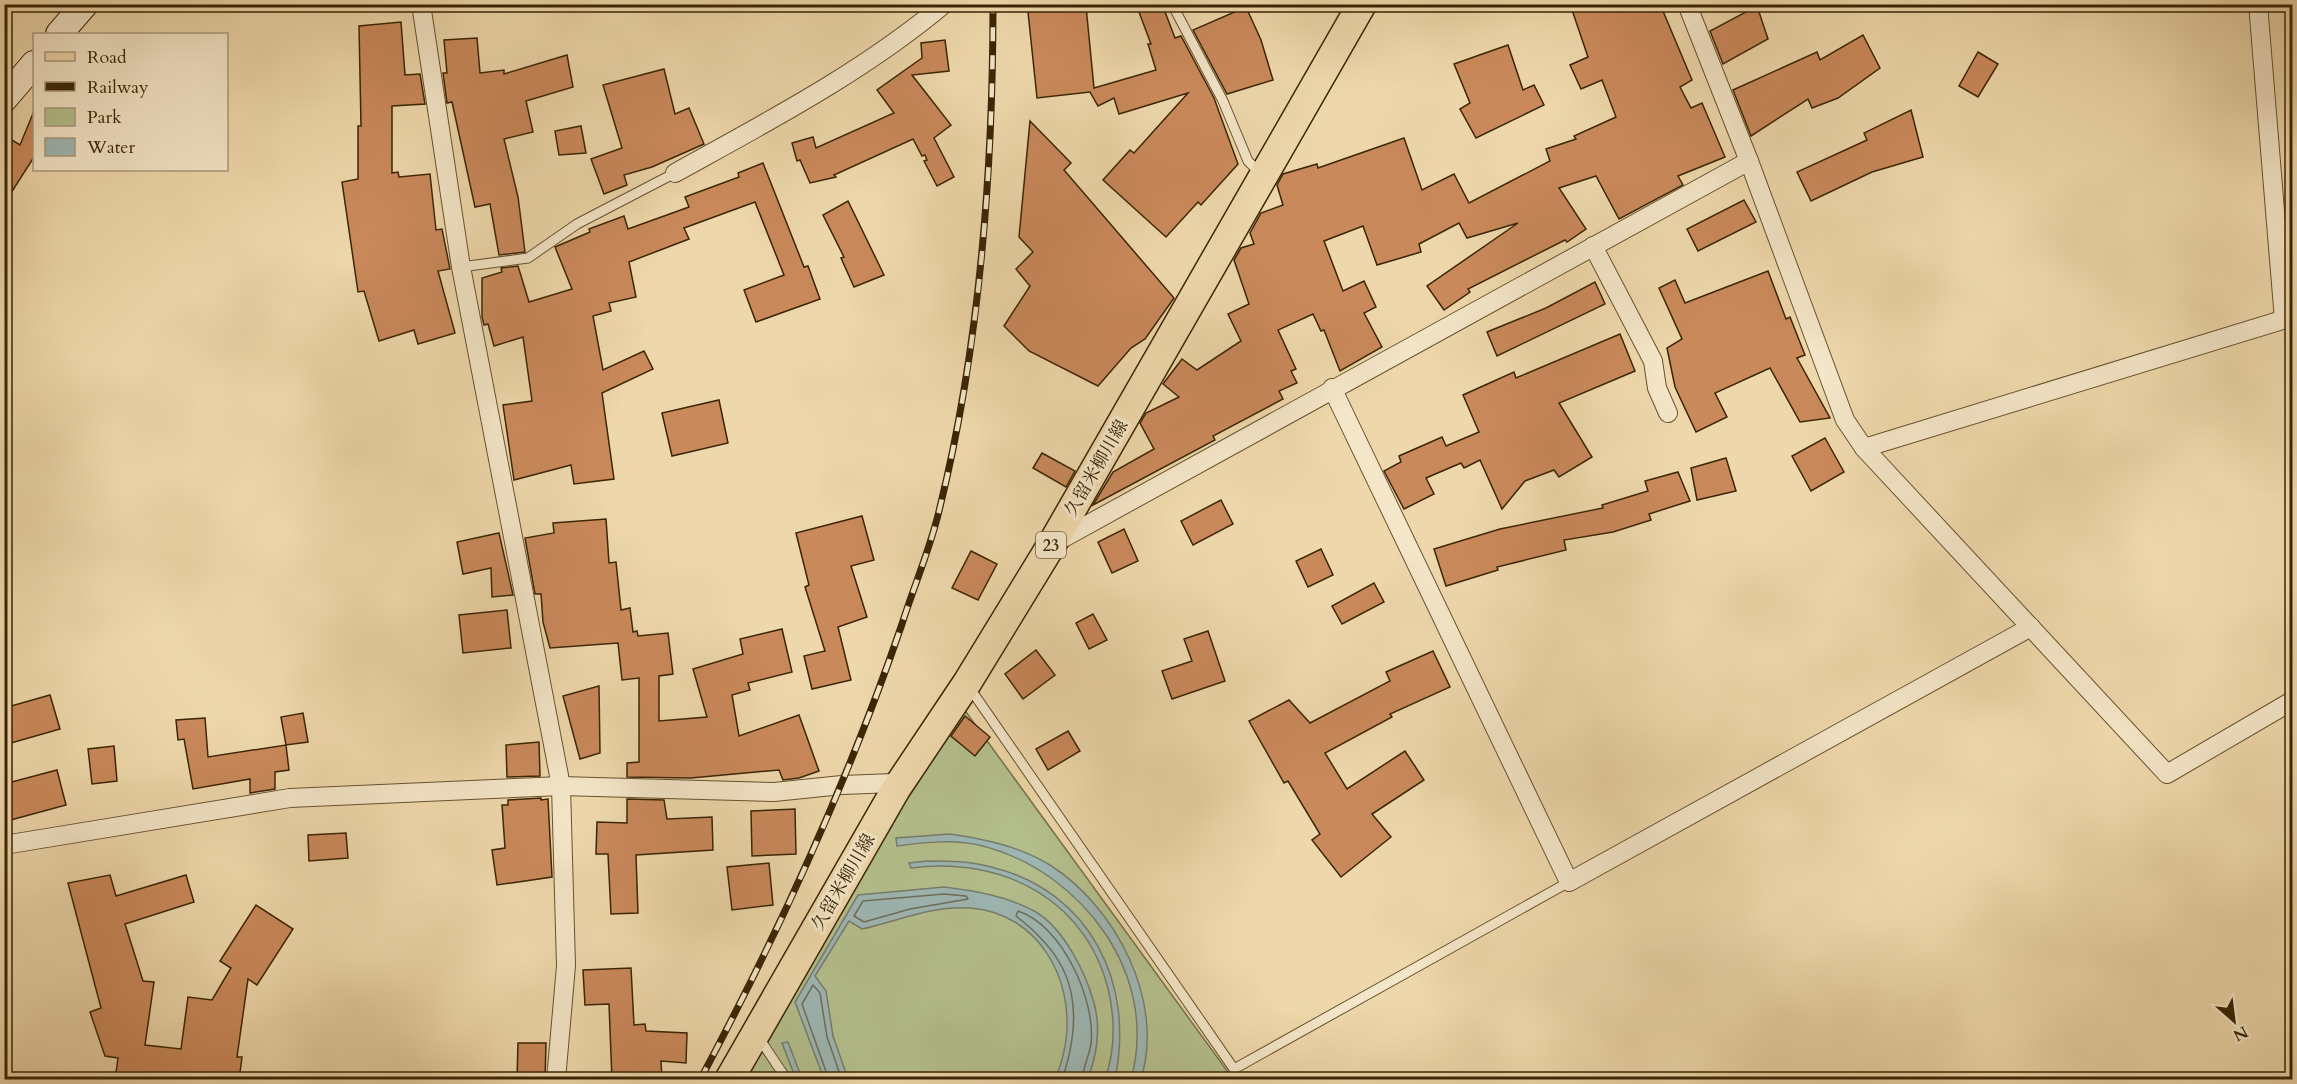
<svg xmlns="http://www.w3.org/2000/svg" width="2297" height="1084" viewBox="0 0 2297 1084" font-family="Cardo,'Noto Serif JP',serif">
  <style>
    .green { fill: #b4c08d; stroke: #777248; stroke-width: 1.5 }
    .water { fill: #9eb7b4; stroke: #767d6e; stroke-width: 1.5 }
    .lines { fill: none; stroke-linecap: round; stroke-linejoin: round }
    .shore { stroke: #6c6e5c; stroke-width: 1.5 }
    .building { fill: #ca895b; stroke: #3a2504; stroke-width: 1.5 }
    .lane-casing { stroke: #67522e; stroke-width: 11 }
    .street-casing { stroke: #67522e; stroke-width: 20 }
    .secondary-casing { stroke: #3a2504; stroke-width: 28 }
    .primary-casing { stroke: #3a2504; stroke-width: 31 }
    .lane { stroke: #f4e6c8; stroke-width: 9 }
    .street { stroke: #f4e6c8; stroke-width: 18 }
    .secondary { stroke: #f4e6c8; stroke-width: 26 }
    .primary { stroke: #eed8ab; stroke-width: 28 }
    .rail-casing { stroke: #3a2504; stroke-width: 7 }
    .rail { stroke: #f4e6c8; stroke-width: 4.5; stroke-dasharray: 14; stroke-linecap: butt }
    .labels { text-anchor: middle; stroke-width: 6; stroke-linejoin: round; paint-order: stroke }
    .shield { fill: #f4e6c8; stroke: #725f3f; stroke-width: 1.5 }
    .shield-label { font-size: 16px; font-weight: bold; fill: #3a2504 }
    .street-label { font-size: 18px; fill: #3a2504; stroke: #f4e6c8 }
  </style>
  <rect width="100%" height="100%" fill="#eed8ab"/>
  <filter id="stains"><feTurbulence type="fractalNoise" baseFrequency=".00333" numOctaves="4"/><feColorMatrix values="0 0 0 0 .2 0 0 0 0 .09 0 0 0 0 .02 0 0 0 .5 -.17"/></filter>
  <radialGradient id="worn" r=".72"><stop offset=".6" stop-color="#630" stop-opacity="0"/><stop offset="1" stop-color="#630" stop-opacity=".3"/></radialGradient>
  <!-- green -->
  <path class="green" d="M961 705 1233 1079 744 1080Z"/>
  <!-- water -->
  <g class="water">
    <path d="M950 834C984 839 1019 846 1050 865 1116 907 1165 1001 1141 1079H1131C1160 975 1082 872 983 846 954 839 926 842 897 846L896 838Z"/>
    <path d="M927 861C949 861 970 861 991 867 1091 891 1135 984 1115 1079H1105C1114 1054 1115 1025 1110 998 1091 901 1004 856 911 868L909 863Z"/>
    <path d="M944 887C976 891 1007 896 1036 912 1064 929 1086 973 1094 1003 1101 1027 1097 1058 1087 1079H1054C1061 1068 1064 1053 1066 1040 1074 978 1038 913 970 908 933 905 898 921 862 929L849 921 815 976 826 991 833 1036 848 1079H824L795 1002 858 895Z"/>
    <path d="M788 1042 802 1079H796L782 1043Z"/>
  </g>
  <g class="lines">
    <!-- shore -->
    <g class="shore">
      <path d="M944 894 966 896 968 899 910 909 864 922 854 916 863 901Z"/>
      <path d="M829 1080 802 1004 813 985 820 993 827 1037 842 1080"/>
      <path d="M1061 1080C1067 1067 1070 1053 1072 1039 1080 984 1059 949 1016 916L1018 911C1062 925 1096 1000 1091 1044 1089 1056 1083 1068 1082 1080"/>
    </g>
  </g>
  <!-- building -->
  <g class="building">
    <path d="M1136 4H1162L1175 38 1181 36 1214 98 1238 164 1201 205 1198 202 1166 237 1103 180 1130 150 1134 153 1188 93 1119 114 1114 98 1098 106 1090 92 1037 98 1028 12 1086 6 1094 88 1156 70 1148 44H1151Z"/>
    <path d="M1570 4H1660L1692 80 1680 87 1691 108 1702 103 1725 157 1678 176 1683 185 1619 219 1596 176 1559 188 1586 229 1567 242 1565 240 1468 289 1470 292 1444 310 1427 286 1518 223 1467 238 1459 223 1419 244 1421 252 1377 265 1363 226 1324 241 1343 291 1364 281 1376 307 1364 313 1382 347 1340 371 1324 330 1321 331 1313 314 1278 330 1296 369 1291 371 1297 383 1279 391 1283 399 1213 436 1215 440 1093 505 1113 472 1154 449 1140 423 1146 413 1179 397 1163 384 1182 359 1197 370 1241 341 1228 314 1249 304 1234 260 1241 248 1254 244 1250 233 1261 213 1283 205 1277 185 1283 174 1317 164 1318 168 1404 138 1422 190 1454 174 1469 203 1550 161 1546 149 1576 139 1574 136 1616 117 1602 80 1581 89 1570 65 1588 57Z"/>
    <path d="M1757 6 1768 39 1723 64 1710 31Z"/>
    <path d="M1246 7 1261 40 1273 80 1227 94 1193 30Z"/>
    <path d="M401 22 405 75 420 74 425 104 392 106V173L398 172 399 177 430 174 436 230 442 229 450 269 438 271 455 333 418 344 414 330 379 341 364 291 358 292 342 182 358 179V126H361L359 26Z"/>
    <path d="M1863 35 1880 68 1838 98 1812 108 1808 99 1751 136 1733 90 1817 52 1820 60Z"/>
    <path d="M477 38 480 73 504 70V74L567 55 573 87 526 101 533 132 504 139 518 197 525 252 499 255 490 204 475 207 452 102 447 103 443 73H447L444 40Z"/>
    <path d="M945 40 949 71 912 75 951 125 934 138 954 177 937 186 924 161 927 160 925 155 922 156 913 139 834 175 836 177 810 183 800 160 797 161 792 143 813 137 816 148 894 113 877 90 922 58 921 43Z"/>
    <path d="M1508 45 1523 90 1534 85 1544 105 1476 138 1460 109 1470 103 1454 64Z"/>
    <path d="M1978 52 1998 64 1978 97 1959 86Z"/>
    <path d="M664 69 675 114 689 108 704 144 652 167 624 175 627 185 604 194 591 159 622 148 603 85Z"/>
    <path d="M1911 110 1923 157 1872 172 1811 201 1797 172 1867 140 1864 133Z"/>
    <path d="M34 111V157L4 204V135L20 145Z"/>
    <path d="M1030 121 1071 163 1064 170 1174 298 1145 339 1131 348 1098 386 1029 351 1004 326 1030 286 1016 269 1033 252 1019 237Z"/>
    <path d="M581 126 586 153 559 155 555 131Z"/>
    <path d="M763 163 804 267 808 266 820 299 756 322 744 290 784 275 755 202 684 228 689 239 629 262 636 297 609 303 611 311 593 316 603 370 644 351 653 369 602 393 614 479 574 484 571 465 514 480 503 405 532 401 523 337 494 346 488 324 484 325 482 317V278L502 272 501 268 518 266 529 302 572 289 555 247 590 232 589 229 624 216 628 229 689 207 685 197 739 177 738 173Z"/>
    <path d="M1744 200 1756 222 1698 251 1687 229Z"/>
    <path d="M848 201 884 275 854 287 841 258 844 257 823 215Z"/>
    <path d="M1768 271 1786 319 1790 317 1805 355 1797 358 1830 418 1800 422 1770 368 1715 393 1727 417 1696 432 1675 387 1667 348 1682 339 1659 288 1675 280 1685 303Z"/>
    <path d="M1595 282 1605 304 1497 356 1487 332 1546 308Z"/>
    <path d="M1620 334 1635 371 1559 403 1592 457 1559 477 1554 470 1525 481 1502 509 1480 460 1464 468 1461 463 1426 478 1434 494 1404 509 1384 471 1401 462 1399 456 1442 437 1446 446 1479 432 1463 395 1514 372 1516 378Z"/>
    <path d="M719 400 728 443 672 456 662 413Z"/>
    <path d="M1825 438 1844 472 1811 491 1792 456Z"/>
    <path d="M1042 453 1075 471 1066 487 1033 468Z"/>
    <path d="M1726 458 1736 491 1697 500 1691 468Z"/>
    <path d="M1678 472 1690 501 1649 514 1651 520 1613 532 1564 540 1566 550 1497 567 1498 570 1446 586 1434 549 1500 529 1603 508 1602 505 1648 491 1645 481Z"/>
    <path d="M1221 500 1233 524 1193 545 1181 521Z"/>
    <path d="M862 516 874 560 851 566 867 617 838 627 851 680 812 689 804 656 825 651 805 587 809 585 796 533Z"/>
    <path d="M606 519 609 563 616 562 621 610 630 608 633 632 637 631 638 636 668 633 673 674 659 676V721L707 717 693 669 743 654 740 639 782 629 792 672 748 683 750 690 732 695 739 736 799 715 819 771 799 778 783 780 779 770 691 778 627 777V763L639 762V678L622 680 618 643 550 648 543 622 541 594H535L525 538 554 533 553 523Z"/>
    <path d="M1124 529 1138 561 1112 573 1098 542Z"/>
    <path d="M499 533 513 595 492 597 491 568 463 574 457 542Z"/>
    <path d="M1321 549 1333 575 1308 587 1296 561Z"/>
    <path d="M971 551 997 564 978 600 952 588Z"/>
    <path d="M1374 583 1384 602 1342 624 1332 606Z"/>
    <path d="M507 610 511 648 463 653 459 615Z"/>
    <path d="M1093 614 1107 640 1089 649 1076 623Z"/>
    <path d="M1208 631 1225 681 1172 699 1162 671 1192 661 1184 639Z"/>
    <path d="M1036 650 1055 675 1023 699 1005 674Z"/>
    <path d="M1433 651 1450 687 1390 714 1392 717 1325 753 1347 789 1405 751 1424 780 1372 814 1391 837 1341 877 1312 840 1320 834 1288 781 1284 783 1249 721 1289 700 1310 723 1390 681 1386 672Z"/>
    <path d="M599 686 600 753 580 759 563 696Z"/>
    <path d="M50 695 60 729 4 745V708Z"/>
    <path d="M303 713 308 742 286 745 281 717Z"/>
    <path d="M965 716 990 737 975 756 951 736Z"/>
    <path d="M205 718 208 757 286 745 289 770 275 772V789L250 793V779L193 789 184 739 178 740 176 720Z"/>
    <path d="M1068 731 1080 751 1048 770 1036 749Z"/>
    <path d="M539 742 540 776 507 777 506 745Z"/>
    <path d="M114 746 117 781 92 784 88 749Z"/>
    <path d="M57 770 66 805 7 821 4 784Z"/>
    <path d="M541 798V800L548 799 552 877 497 885 492 850 505 848 502 805H508V800Z"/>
    <path d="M627 799 664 800 667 819 712 817 713 850 636 855 638 913 611 914 608 854H596L597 822 627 823Z"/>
    <path d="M795 809 796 854 752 856 751 811Z"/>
    <path d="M346 833 348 858 309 861 308 835Z"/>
    <path d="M769 863 773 905 732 910 727 867Z"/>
    <path d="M110 875 116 896 186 875 194 902 125 924 143 981 154 982 145 1045 181 1049 188 997 212 1000 231 968 220 961 256 905 293 929 257 985 248 979 237 1057H242L239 1080H115L118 1058 105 1056 90 1012 101 1008 68 883Z"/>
    <path d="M631 968 634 1025 645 1024 646 1031 687 1033 686 1063 661 1061 662 1080H612L609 1004 585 1005 583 970Z"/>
    <path d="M518 1043H546L545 1080H517Z"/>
  </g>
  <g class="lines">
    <defs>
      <g id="lane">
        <path d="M1172 4 1223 101 1248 161 1260 173"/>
        <path d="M461 267 528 258 577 224 675 173"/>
        <path d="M969 687 1234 1069 1569 882"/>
        <path d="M759 1038 787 1080"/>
      </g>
      <g id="street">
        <path d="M421 4 461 267 561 786 566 966 556 1080"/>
        <path d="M1687 4 1749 161 1845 420 1864 448 2167 774 2292 701"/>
        <path d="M2258 4 2284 320"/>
        <path d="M675 173C767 122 863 72 944 4"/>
        <path d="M1593 246 1653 361 1657 388 1668 413"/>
        <path d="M1332 388 1569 882 2031 627"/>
        <path d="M1864 448 2292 317"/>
        <path d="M1056 542 1749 161"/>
        <path d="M4 845 290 798 561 786 774 792 842 785 894 783 896 789"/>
      </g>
      <g id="secondary">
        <path d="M59 34 85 4"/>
        <path d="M4 99 34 64"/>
      </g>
      <path id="primary" d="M729 1080 896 789 967 683 1052 544 1362 4"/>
    </defs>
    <!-- lane casing -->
    <use href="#lane" class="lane-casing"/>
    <!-- street casing -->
    <use href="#street" class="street-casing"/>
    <!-- secondary casing -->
    <use href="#secondary" class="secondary-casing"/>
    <!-- primary casing -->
    <use href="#primary" class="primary-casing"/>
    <!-- lane -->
    <use href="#lane" class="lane"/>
    <!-- street -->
    <use href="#street" class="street"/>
    <!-- secondary -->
    <use href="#secondary" class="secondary"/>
    <!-- primary -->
    <use href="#primary" class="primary"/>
    <defs>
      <path id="rail" d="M700 1080C779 932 848 782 902 624 914 586 930 549 939 511 980 346 993 174 993 4"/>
    </defs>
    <!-- rail casing -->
    <use href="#rail" class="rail-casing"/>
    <!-- rail -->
    <use href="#rail" class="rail"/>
  </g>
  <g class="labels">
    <!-- shield labels -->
    <rect class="shield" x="1036" y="532" width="30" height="26" rx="4.5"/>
    <g class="shield-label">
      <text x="1051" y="551">23</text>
    </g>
    <!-- street labels -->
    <g class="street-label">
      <text transform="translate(1096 468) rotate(-60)" y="6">久留米柳川線</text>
      <text transform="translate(843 882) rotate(-60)" y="6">久留米柳川線</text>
    </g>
  </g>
  <!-- margin -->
  <rect width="2297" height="1084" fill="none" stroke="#eed8ab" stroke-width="24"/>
  <rect x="6" y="6" width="2285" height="1072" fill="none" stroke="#3a2504" stroke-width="3"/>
  <rect x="12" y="12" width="2273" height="1060" fill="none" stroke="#3a2504" stroke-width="1.5"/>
  <!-- legend -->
  <rect x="33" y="33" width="195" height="138" fill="#f4e6c8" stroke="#aa997a" stroke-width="1.5"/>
  <rect x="45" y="52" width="30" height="9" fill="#eed8ab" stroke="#aa997a" stroke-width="1.5"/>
  <text x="87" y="63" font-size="18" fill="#3a2504">Road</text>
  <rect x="45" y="82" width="30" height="9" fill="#3a2504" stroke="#aa997a" stroke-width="1.5"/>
  <text x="87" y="93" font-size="18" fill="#3a2504">Railway</text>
  <rect x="45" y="108" width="30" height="18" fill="#b4c08d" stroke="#aa997a" stroke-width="1.5"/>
  <text x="87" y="123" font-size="18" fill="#3a2504">Park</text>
  <rect x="45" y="138" width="30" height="18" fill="#9eb7b4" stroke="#aa997a" stroke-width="1.5"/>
  <text x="87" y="153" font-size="18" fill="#3a2504">Water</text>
  <!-- north arrow -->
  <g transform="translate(2234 1021) rotate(152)" stroke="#f4e6c8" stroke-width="4.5" paint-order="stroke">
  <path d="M0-4.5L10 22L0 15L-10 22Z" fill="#3a2504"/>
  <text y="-9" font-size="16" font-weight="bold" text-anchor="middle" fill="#3a2504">N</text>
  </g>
  <rect width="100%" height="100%" filter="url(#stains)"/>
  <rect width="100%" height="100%" fill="url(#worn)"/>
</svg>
